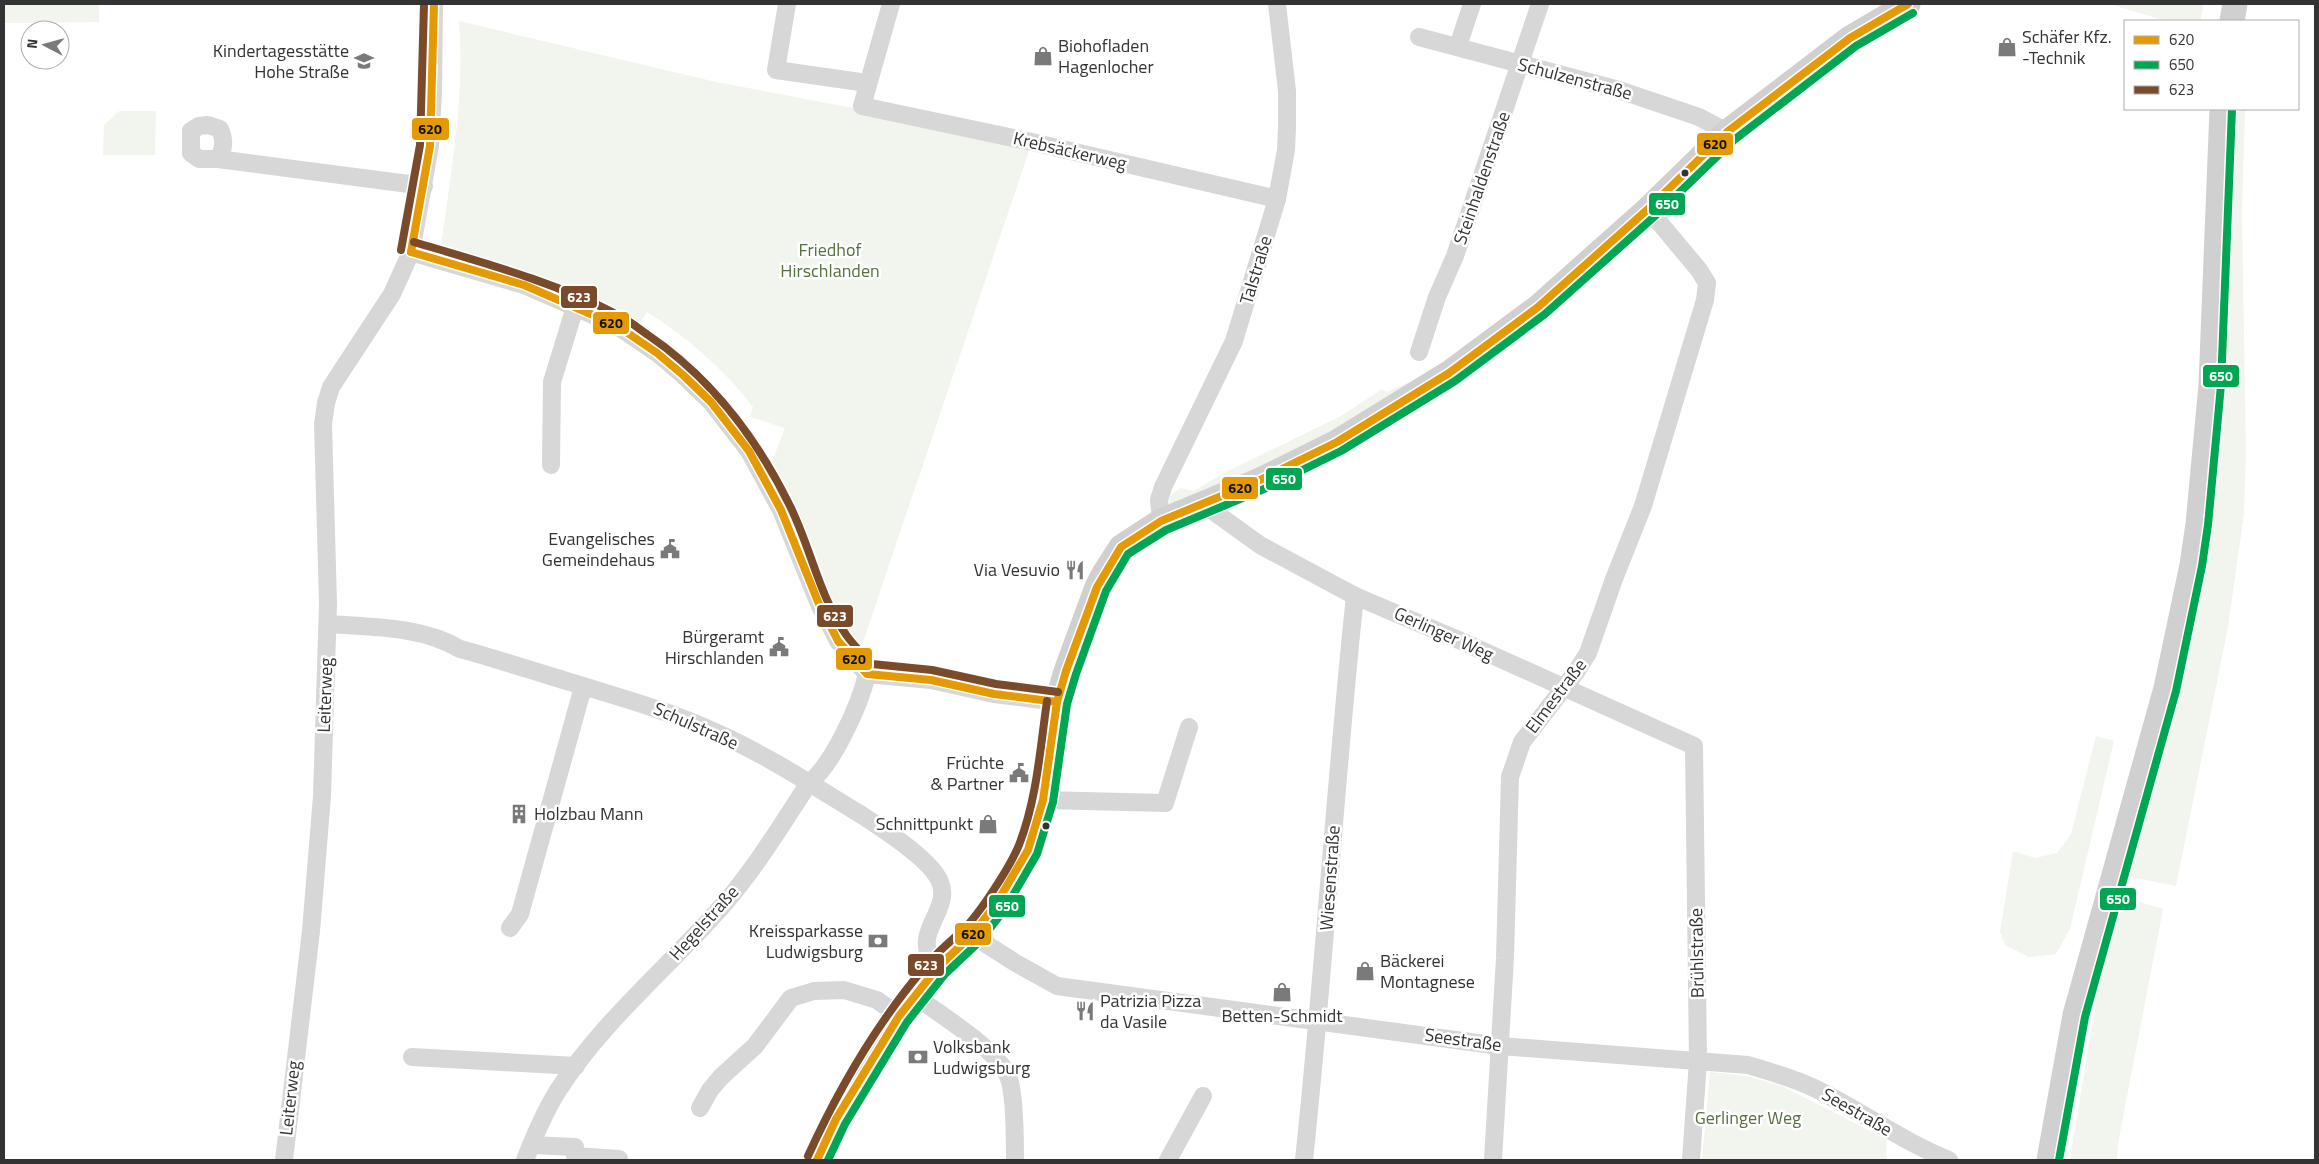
<svg xmlns="http://www.w3.org/2000/svg" width="2319" height="1164" viewBox="0 0 2319 1164" font-family="'Titillium Web',sans-serif">
  <style>
    .green { fill: #f1f5ed }
    .lines { fill: none; stroke-linecap: round; stroke-linejoin: round }
    .street { stroke: #d7d7d7; stroke-width: 18 }
    .secondary { stroke: #d0d0d0; stroke-width: 25 }
    .bus-1-casing { stroke: #fff; stroke-width: 11 }
    .bus-2-casing { stroke: #fff; stroke-width: 11 }
    .bus-3-casing { stroke: #fff; stroke-width: 11 }
    .bus-1 { stroke: #e39a05; stroke-width: 8 }
    .bus-2 { stroke: #00a651; stroke-width: 8 }
    .bus-3 { stroke: #7a4b2a; stroke-width: 8 }
    .bus-dot { fill: #333; stroke: #fff; stroke-width: 2 }
    .labels { text-anchor: middle; stroke-width: 5; stroke-linejoin: round; paint-order: stroke }
    .poi-label { font-size: 18px; fill: #333; stroke: #fff; text-anchor: end }
    .street-label { font-size: 18px; fill: #333; stroke: #fff }
    .park-label { font-size: 18px; fill: #56703f; stroke: #fff }
    .line-badge { stroke: #fff; stroke-width: 2 }
    .badge-label { font-size: 14px; text-anchor: middle; font-weight: bold; fill: #fff }
    .pale-badge-label { font-size: 14px; text-anchor: middle; font-weight: bold; fill: #111 }
  </style>
  <rect width="100%" height="100%" fill="#fff"/>
  <!-- green -->
  <g class="green">
    <path d="M4 4H99V22L4 23Z"/>
    <path d="M2109 4H2204L2200 21H2167Z"/>
    <path d="M459 21 716 82 1032 142 861 648 832 607 814 548 788 488 772 462 785 428 750 417 753 407C723 368 688 338 647 312L640 323C576 289 510 266 441 246 451 172 465 97 459 21Z"/>
    <path d="M2245 110 2242 212 2246 454 2244 513 2228 627 2176 886 2125 876 2159 765 2205 568 2224 427 2237 111Z"/>
    <path d="M119 111H156L155 155H103L104 125Z"/>
    <path d="M1433 371 1343 427 1176 508 1169 504 1170 496 1180 488 1194 491 1224 473 1341 416 1382 389 1387 392Z"/>
    <path d="M2096 736 2114 741 2070 929 2056 954 2029 957 2005 945 2000 932 2013 851 2035 858 2057 853 2071 834Z"/>
    <path d="M2120 896 2163 909 2119 1138 2117 1160H2070L2101 969Z"/>
    <path d="M1710 1072 1747 1076 1782 1086 1886 1139 1887 1160H1702Z"/>
  </g>
  <g class="lines">
    <!-- street -->
    <g class="street">
      <path d="M787 4 776 70 867 83"/>
      <path d="M891 4 862 106 1032 142 1277 199"/>
      <path d="M1419 37 1619 90 1699 117 1727 132"/>
      <path d="M1458 46 1472 4"/>
      <path d="M208 125 220 129C225 141 224 149 218 159H199L191 153V131L199 126Z"/>
      <path d="M218 159 424 186"/>
      <path d="M411 252 524 285 616 325 657 353 683 375 711 402 749 451 781 510 819 604 838 641 867 674 931 680 994 694 1057 702"/>
      <path d="M1419 352 1437 297 1455 256 1540 4"/>
      <path d="M551 465 552 382 575 307"/>
      <path d="M1203 504 1260 545 1355 596 1461 641 1694 746 1698 1061 1691 1160"/>
      <path d="M1161 521 1159 500 1163 487 1234 341 1277 199 1286 150 1287 128V91L1277 4"/>
      <path d="M328 624C371 627 422 626 460 649 501 660 542 674 583 686 629 700 671 712 715 732 765 754 814 786 860 814 881 828 931 859 940 882 951 907 918 929 929 955 931 959 935 963 938 967"/>
      <path d="M1043 800 1165 803 1189 727"/>
      <path d="M510 928 520 914 583 687"/>
      <path d="M972 935 1014 962 1057 986 1500 1046 1748 1065C1771 1072 1793 1078 1814 1088 1860 1110 1901 1141 1949 1160"/>
      <path d="M915 996C939 1014 997 1049 1008 1076 1015 1091 1015 1142 1015 1160"/>
      <path d="M412 1057 576 1066"/>
      <path d="M700 1108 710 1090 721 1077 755 1046 791 998 814 991 844 990 877 1000 899 1016"/>
      <path d="M531 1145 575 1147V1156L619 1159"/>
      <path d="M284 1160 311 931 322 796 328 603 323 424 326 403 331 387 392 294 411 252 430 146 433 92 434 4"/>
      <path d="M525 1160C534 1137 544 1113 557 1092 602 1021 669 967 724 904 756 867 782 824 809 783 833 764 860 705 867 674"/>
      <path d="M1168 1160 1203 1096"/>
      <path d="M1304 1160C1324 972 1335 784 1355 596"/>
      <path d="M1493 1160 1505 958 1510 777 1522 742 1576 672 1588 653 1614 579 1643 506 1705 300 1707 283 1699 270 1648 209"/>
    </g>
    <!-- secondary -->
    <g class="secondary">
      <path d="M2232 21 2235 4"/>
      <path d="M817 1160 836 1119 899 1016 938 967 972 935 996 904 1028 850 1043 800 1057 702 1066 671 1097 587 1105 572 1121 547 1161 521 1260 480 1337 442 1449 373 1538 307 1648 209 1727 132 1850 38 1908 4"/>
      <path d="M2049 1160 2075 1015 2166 688 2192 565 2198 524 2211 385 2222 109"/>
    </g>
    <defs>
      <g id="bus-1">
        <path d="M411 252 524 285 616 325 657 353 683 375 711 402 749 451 781 510 819 604 838 641 867 674 931 680 994 694 1057 702"/>
        <path d="M411 252 430 146 434 4"/>
        <path d="M817 1160 836 1119 899 1016 938 967 972 935 996 904 1028 850 1043 800 1057 702 1066 671 1097 587 1121 547 1161 521 1260 480 1337 442 1449 373 1538 307 1648 209 1727 132 1850 38 1908 4"/>
      </g>
      <g id="bus-2">
        <path d="M828 1160 845 1124 907 1022 945 974 980 941 1005 909 1037 854 1053 802 1067 704 1076 674 1106 591 1128 554 1166 530 1264 489 1341 451 1455 381 1545 314 1655 216 1734 140 1856 46 1913 13"/>
        <path d="M2059 1160 2085 1017 2176 691 2202 566 2208 525 2221 385 2232 109"/>
      </g>
      <g id="bus-3">
        <path d="M414 242C484 263 555 282 620 316 630 321 639 329 648 335 711 378 756 437 789 504 810 545 820 599 847 636 854 646 864 655 872 664L932 670 996 684 1058 692"/>
        <path d="M401 250 420 145 424 4"/>
        <path d="M808 1156C839 1088 881 1017 930 961 940 950 952 940 963 930 980 913 1010 867 1019 845 1037 799 1040 749 1047 701"/>
      </g>
    </defs>
    <!-- bus-1 casing -->
    <use href="#bus-1" class="bus-1-casing"/>
    <!-- bus-2 casing -->
    <use href="#bus-2" class="bus-2-casing"/>
    <!-- bus-3 casing -->
    <use href="#bus-3" class="bus-3-casing"/>
    <!-- bus-1 -->
    <use href="#bus-1" class="bus-1"/>
    <!-- bus-2 -->
    <use href="#bus-2" class="bus-2"/>
    <!-- bus-3 -->
    <use href="#bus-3" class="bus-3"/>
  </g>
  <!-- icons -->
  <defs>
    <symbol id="shop-bare" viewBox="-9 -9 18 18"><path d="M-5-2.5h2.3a2.7 3.5 0 0 1 5.4 0H5L5.5 6h-11ZM-1.5-2.5h3a1.5 2.3 0 0 0-3 0Z" fill="#7a7a7a" stroke="#fff" stroke-width="2.5" paint-order="stroke"/></symbol>
    <symbol id="school-bare" viewBox="-9 -9 18 18"><path d="M0-5L7-2L0 1L-7-2ZM-4 1L0 2.5L4 1V4Q0 6-4 4Z" fill="#7a7a7a" stroke="#fff" stroke-width="2.5" paint-order="stroke"/></symbol>
    <symbol id="civic-bare" viewBox="-9 -9 18 18"><path d="M-.6-6.5H3V-4.5H.6V-3L4-1V1h2V6H-6V1h2V-1L-.6-3ZM-1.2 2.5V6h2.4V2.5Z" fill="#7a7a7a" stroke="#fff" stroke-width="2.5" paint-order="stroke"/></symbol>
    <symbol id="restaurant-bare" viewBox="-9 -9 18 18"><path d="M-5-6h1v4h1v-4h1v4h1v-4h1v5L-1.5 .5V6h-2V.5L-5-1ZM5-6V6H3V1.5H1.5Q1.5-4 5-6Z" fill="#7a7a7a" stroke="#fff" stroke-width="2.5" paint-order="stroke"/></symbol>
    <symbol id="building-bare" viewBox="-9 -9 18 18"><path d="M-4-6H4V6H1V3H-1V6H-4ZM-2.5-4.3h1.7v1.8h-1.7ZM.8-4.3h1.7v1.8H.8ZM-2.5-1h1.7V.8h-1.7ZM.8-1h1.7V.8H.8Z" fill="#7a7a7a" stroke="#fff" stroke-width="2.5" paint-order="stroke"/></symbol>
    <symbol id="bank-bare" viewBox="-9 -9 18 18"><path d="M-6-4H6V4H-6ZM0-2.3a2.3 2.3 0 1 0 0 4.6a2.3 2.3 0 1 0 0-4.6Z" fill="#7a7a7a" stroke="#fff" stroke-width="2.5" paint-order="stroke"/></symbol>
  </defs>
  <g fill-rule="evenodd">
    <use href="#shop-bare" x="1993" y="33" width="28" height="28"/>
    <use href="#shop-bare" x="1029" y="42" width="28" height="28"/>
    <use href="#school-bare" x="350" y="47" width="28" height="28"/>
    <use href="#civic-bare" x="656" y="535" width="28" height="28"/>
    <use href="#restaurant-bare" x="1061" y="556" width="28" height="28"/>
    <use href="#civic-bare" x="765" y="633" width="28" height="28"/>
    <use href="#civic-bare" x="1005" y="759" width="28" height="28"/>
    <use href="#building-bare" x="505" y="800" width="28" height="28"/>
    <use href="#shop-bare" x="974" y="810" width="28" height="28"/>
    <use href="#bank-bare" x="864" y="927" width="28" height="28"/>
    <use href="#shop-bare" x="1351" y="957" width="28" height="28"/>
    <use href="#shop-bare" x="1268" y="978" width="28" height="28"/>
    <use href="#restaurant-bare" x="1071" y="997" width="28" height="28"/>
    <use href="#bank-bare" x="904" y="1043" width="28" height="28"/>
  </g>
  <!-- markers -->
  <g class="bus-dot">
    <circle cx="1685" cy="173" r="4.5"/>
    <circle cx="1046" cy="826" r="4.5"/>
  </g>
  <g class="labels">
    <!-- poi labels -->
    <g class="poi-label">
      <text x="2022" y="43" text-anchor="start">Schäfer Kfz.<tspan x="2022" dy="21">-Technik</tspan></text>
      <text x="1058" y="52" text-anchor="start">Biohofladen<tspan x="1058" dy="21">Hagenlocher</tspan></text>
      <text x="349" y="57">Kindertagesstätte<tspan x="349" dy="21">Hohe Straße</tspan></text>
      <text x="655" y="545">Evangelisches<tspan x="655" dy="21">Gemeindehaus</tspan></text>
      <text x="1060" y="576">Via Vesuvio</text>
      <text x="764" y="643">Bürgeramt<tspan x="764" dy="21">Hirschlanden</tspan></text>
      <text x="1004" y="769">Früchte<tspan x="1004" dy="21">&amp; Partner</tspan></text>
      <text x="534" y="820" text-anchor="start">Holzbau Mann</text>
      <text x="973" y="830">Schnittpunkt</text>
      <text x="863" y="937">Kreissparkasse<tspan x="863" dy="21">Ludwigsburg</tspan></text>
      <text x="1380" y="967" text-anchor="start">Bäckerei<tspan x="1380" dy="21">Montagnese</tspan></text>
      <text x="1100" y="1007" text-anchor="start">Patrizia Pizza<tspan x="1100" dy="21">da Vasile</tspan></text>
      <text x="1282" y="1022" text-anchor="middle">Betten-Schmidt</text>
      <text x="933" y="1053" text-anchor="start">Volksbank<tspan x="933" dy="21">Ludwigsburg</tspan></text>
    </g>
    <!-- street labels -->
    <g class="street-label">
      <text transform="translate(1575 79) rotate(15)" y="6">Schulzenstraße</text>
      <text transform="translate(1070 151) rotate(13)" y="6">Krebsäckerweg</text>
      <text transform="translate(1482 178) rotate(-71)" y="6">Steinhaldenstraße</text>
      <text transform="translate(1256 270) rotate(-73)" y="6">Talstraße</text>
      <text transform="translate(1444 634) rotate(24)" y="6">Gerlinger Weg</text>
      <text transform="translate(325 695) rotate(-88)" y="6">Leiterweg</text>
      <text transform="translate(1556 696) rotate(-53)" y="6">Elmestraße</text>
      <text transform="translate(696 726) rotate(24)" y="6">Schulstraße</text>
      <text transform="translate(1330 878) rotate(-86)" y="6">Wiesenstraße</text>
      <text transform="translate(704 923) rotate(-48)" y="6">Hegelstraße</text>
      <text transform="translate(1697 953) rotate(-91)" y="6">Brühlstraße</text>
      <text transform="translate(1463 1040) rotate(8)" y="6">Seestraße</text>
      <text transform="translate(290 1098) rotate(-84)" y="6">Leiterweg</text>
      <text transform="translate(1857 1112) rotate(30)" y="6">Seestraße</text>
    </g>
    <!-- park labels -->
    <g class="park-label">
      <text x="830" y="256">Friedhof<tspan x="830" dy="21">Hirschlanden</tspan></text>
      <text x="1748" y="1124">Gerlinger Weg</text>
    </g>
  </g>
  <g class="line-badge">
    <rect x="411" y="117" width="39" height="24" rx="5" fill="#e39a05"/>
    <rect x="1696" y="132" width="38" height="24" rx="5" fill="#e39a05"/>
    <rect x="1648" y="192" width="38" height="24" rx="5" fill="#00a651"/>
    <rect x="560" y="285" width="38" height="24" rx="5" fill="#7a4b2a"/>
    <rect x="592" y="311" width="38" height="24" rx="5" fill="#e39a05"/>
    <rect x="2202" y="364" width="38" height="24" rx="5" fill="#00a651"/>
    <rect x="1265" y="467" width="38" height="24" rx="5" fill="#00a651"/>
    <rect x="1221" y="476" width="38" height="24" rx="5" fill="#e39a05"/>
    <rect x="816" y="604" width="38" height="24" rx="5" fill="#7a4b2a"/>
    <rect x="835" y="647" width="38" height="24" rx="5" fill="#e39a05"/>
    <rect x="2099" y="887" width="38" height="24" rx="5" fill="#00a651"/>
    <rect x="988" y="894" width="38" height="24" rx="5" fill="#00a651"/>
    <rect x="954" y="922" width="38" height="24" rx="5" fill="#e39a05"/>
    <rect x="907" y="953" width="38" height="24" rx="5" fill="#7a4b2a"/>
  </g>
  <g class="badge-label">
    <text x="1667" y="209">650</text>
    <text x="579" y="302">623</text>
    <text x="2221" y="381">650</text>
    <text x="1284" y="484">650</text>
    <text x="835" y="621">623</text>
    <text x="2118" y="904">650</text>
    <text x="1007" y="911">650</text>
    <text x="926" y="970">623</text>
  </g>
  <g class="pale-badge-label">
    <text x="430" y="134">620</text>
    <text x="1715" y="149">620</text>
    <text x="611" y="328">620</text>
    <text x="1240" y="493">620</text>
    <text x="854" y="664">620</text>
    <text x="973" y="939">620</text>
  </g>
  <!-- border -->
  <rect width="2319" height="1164" fill="none" stroke="#333333" stroke-width="10"/>
  <!-- legend -->
  <rect x="2124" y="20" width="175" height="90" fill="#ffffff" stroke="#adadad"/>
  <rect x="2134" y="36" width="25" height="8" fill="#e39a05" stroke="#adadad"/>
  <text x="2169" y="45" font-size="15" fill="#333333">620</text>
  <rect x="2134" y="61" width="25" height="8" fill="#00a651" stroke="#adadad"/>
  <text x="2169" y="70" font-size="15" fill="#333333">650</text>
  <rect x="2134" y="86" width="25" height="8" fill="#7a4b2a" stroke="#adadad"/>
  <text x="2169" y="95" font-size="15" fill="#333333">623</text>
  <!-- north arrow -->
  <g transform="translate(45 45) rotate(276)"><circle r="24" fill="#ffffff" stroke="#adadad"/>
  <path d="M0-4L9 19L0 12L-9 19Z" fill="#7a7a7a"/>
  <text y="-8" font-size="14" font-weight="bold" text-anchor="middle" fill="#333333">N</text>
  </g>
</svg>
